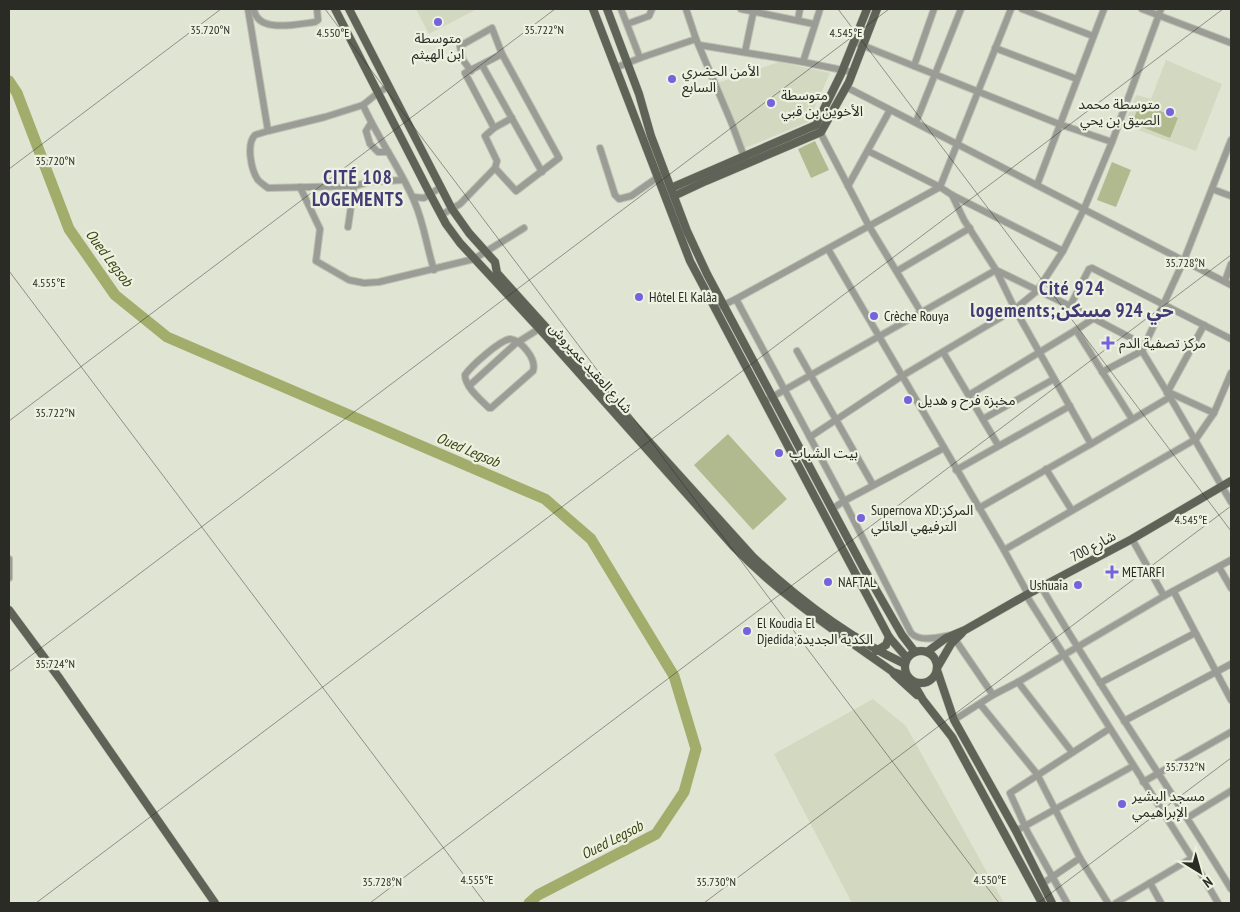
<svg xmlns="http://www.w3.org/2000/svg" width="1240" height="912" viewBox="0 0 1240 912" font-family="'PT Sans Narrow','Noto Sans Arabic',sans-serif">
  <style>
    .built { fill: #d3d8c1 }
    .green { fill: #b1ba8f }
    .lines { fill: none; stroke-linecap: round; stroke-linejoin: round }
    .river { stroke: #a2ad6c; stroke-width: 11 }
    .minor-casing { stroke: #bcbfb0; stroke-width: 8 }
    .major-casing { stroke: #bcbfb0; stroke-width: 9 }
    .minor { stroke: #9a9c95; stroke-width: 6 }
    .major { stroke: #5f6256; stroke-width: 8 }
    .ticks { fill: none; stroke: #2a2b25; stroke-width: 1; stroke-opacity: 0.45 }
    .poi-dot { fill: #7762dd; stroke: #edf1e0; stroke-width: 2 }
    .labels { text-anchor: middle; stroke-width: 4.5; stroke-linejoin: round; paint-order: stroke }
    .poi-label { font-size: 14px; fill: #2a2b25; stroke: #edf1e0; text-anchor: start }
    .street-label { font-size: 14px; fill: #2a2b25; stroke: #edf1e0 }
    .water-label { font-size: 15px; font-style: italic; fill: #3d4413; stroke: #edf1e0 }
    .district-label { font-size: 19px; font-weight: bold; letter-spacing: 1px; fill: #423976; stroke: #edf1e0 }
    .ticks-label { font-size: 12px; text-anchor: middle; fill: #2a2b25; stroke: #edf1e0; stroke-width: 4.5; stroke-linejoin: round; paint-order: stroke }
  </style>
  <rect width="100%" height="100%" fill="#e0e4d3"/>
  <!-- built -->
  <g class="built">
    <path d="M416 9H477L429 34Z"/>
    <path d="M1166 60 1222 84 1196 151 1124 125 1136 95 1151 99Z"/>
    <path d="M779 62 830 73 808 122 745 148 718 83Z"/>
    <path d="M873 699 906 726 1004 903H852L774 754Z"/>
  </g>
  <!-- green -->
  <g class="green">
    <path d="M1140 103 1178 118 1170 138 1132 123Z"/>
    <path d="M815 141 829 170 811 178 798 149Z"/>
    <path d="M1112 162 1131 170 1116 207 1097 200Z"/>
    <path d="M728 434 787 499 753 530 694 465Z"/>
  </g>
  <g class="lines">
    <!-- river -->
    <path class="river" d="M9 81 17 93 69 229 115 295 167 337 545 499 591 539 674 676 696 749 684 792 656 834 538 895 529 903"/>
    <defs>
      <g id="minor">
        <path d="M248 9 268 131 325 117 363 105 379 92 388 87"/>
        <path d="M254 9C257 34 298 24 315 22L318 20 317 9"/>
        <path d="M621 9 640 58"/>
        <path d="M686 9 696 39 732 124 745 159"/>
        <path d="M741 9 814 24"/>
        <path d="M1011 9 940 187 952 195 1063 251"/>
        <path d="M1022 9 1093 36"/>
        <path d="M1142 9 1231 43"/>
        <path d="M798 19 800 9"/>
        <path d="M627 24 649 16 652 9"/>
        <path d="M854 42 1059 124 1112 142"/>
        <path d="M699 45 803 62 852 72"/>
        <path d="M995 48 1077 79"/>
        <path d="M745 52 754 9"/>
        <path d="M803 62 820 9"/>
        <path d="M482 65 542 172"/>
        <path d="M914 66 934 9"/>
        <path d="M615 68 640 58 696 39"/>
        <path d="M471 71 463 60 460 46 492 28 502 54 559 158 516 191 495 168 497 161 485 136 494 128 512 118"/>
        <path d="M846 87 1231 285"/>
        <path d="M363 105C378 139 401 169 415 203 424 224 427 248 434 270"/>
        <path d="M916 122 961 9"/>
        <path d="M371 123 366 131 370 144 378 152H388"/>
        <path d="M494 128 465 73 502 54"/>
        <path d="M818 128 869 226 921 312"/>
        <path d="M268 131 255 135C246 144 251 170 258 180 261 183 264 185 268 188L354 186 370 182 403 180"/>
        <path d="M600 148 615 195 619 199 631 196 661 175"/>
        <path d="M868 151 940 187"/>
        <path d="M1037 185 1104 9"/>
        <path d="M848 186 890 110"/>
        <path d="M300 187 320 229 316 261 349 280 364 283 379 282 474 259 524 228"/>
        <path d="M1212 189 1231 196"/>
        <path d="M413 197 424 198 441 187"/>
        <path d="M441 215 460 204 495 168"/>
        <path d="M348 227 354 186"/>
        <path d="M828 249 1004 550 1028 594"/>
        <path d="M897 271 970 228"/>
        <path d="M1225 281 1231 264"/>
        <path d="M736 299 844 501 911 633C921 643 939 637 952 635L993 695"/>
        <path d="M1070 306 1089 269 1092 268 1231 339"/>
        <path d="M715 309 736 299 940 187"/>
        <path d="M1094 318 1076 330 1132 419"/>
        <path d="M510 339C521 340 537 359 533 371L491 408H489C481 400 465 387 465 375 471 366 499 341 510 339Z"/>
        <path d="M797 351 873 485"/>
        <path d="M943 352 998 445"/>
        <path d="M1102 372 1142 351 1184 260 1231 140"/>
        <path d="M469 386 515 344 542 327"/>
        <path d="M1168 392 1214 413"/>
        <path d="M1167 393 1204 325"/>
        <path d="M969 395 1076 330"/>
        <path d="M1170 397 1231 502"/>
        <path d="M765 401 996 270 1070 306 1131 338 1142 351 1170 397 1091 444 1015 309 996 270 964 220 952 195"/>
        <path d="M983 419 1054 379"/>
        <path d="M810 437 902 376 1015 309 1037 291 1063 251 1084 209 1112 142 1161 9"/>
        <path d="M1046 469 1071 509"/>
        <path d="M956 470 1070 406"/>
        <path d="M979 508 1091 444"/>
        <path d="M832 509 844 501 944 448"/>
        <path d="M1132 539 1164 596"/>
        <path d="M1004 550 1196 439 1214 413 1231 373"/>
        <path d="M9 559V578"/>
        <path d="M1219 567 1231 588"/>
        <path d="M1042 588C1101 690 1170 787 1231 889"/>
        <path d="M1174 592 1231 700"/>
        <path d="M1026 595 1192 858 1218 903"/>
        <path d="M1018 682 1072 752"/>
        <path d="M1100 683 1195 633"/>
        <path d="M980 704 1037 774 1080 858 1108 903"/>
        <path d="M954 720 993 695 1018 682 1164 596 1231 560"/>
        <path d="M1124 721 1231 664"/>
        <path d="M1143 782 1231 732"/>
        <path d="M1187 818 1231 791"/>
        <path d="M1016 831 1133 766"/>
        <path d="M1150 883 1161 903"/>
        <path d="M1042 884 1080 858"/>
        <path d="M1067 903 1028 833 1010 793 1109 729"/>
        <path d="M1116 903 1192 858"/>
      </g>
      <g id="major">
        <path d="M335 9 430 194 446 224 460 243 546 336 734 547C781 596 838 633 893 672L908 677"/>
        <path d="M349 9 452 209 469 233 495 262 497 273 753 557C798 599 849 638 905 664"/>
        <path d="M593 9 690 261 889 637 907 658"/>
        <path d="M607 9 639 94 651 136 687 231 707 274 864 569 902 635 915 652"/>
        <path d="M671 188 816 125 841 74 867 9"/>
        <path d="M674 196 706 181 821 132 849 82 877 9"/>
        <path d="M9 610 60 679 215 903"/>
        <circle cx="921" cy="667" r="16"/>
        <path d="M876 651 886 645 889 637"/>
        <path d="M927 652 946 638 965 630 1028 594 1132 539 1231 481"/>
        <path d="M937 668 951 644 962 633"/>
        <path d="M937 670 954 720 1016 831 1052 903"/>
        <path d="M894 674 917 695"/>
        <path d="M912 681 923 700 952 737 1042 903"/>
      </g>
    </defs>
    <!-- minor casing -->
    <use href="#minor" class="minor-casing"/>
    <!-- major casing -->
    <use href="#major" class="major-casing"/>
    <!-- minor -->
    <use href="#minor" class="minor"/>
    <!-- major -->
    <use href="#major" class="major"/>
  </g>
  <!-- ticks -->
  <path class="ticks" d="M325 9 999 903M838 9 1231 531M9 169 221 9M9 271 485 903M9 421 555 9M9 672 889 9M36 903 1223 9M370 903 1231 255M704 903 1231 506M1038 903 1231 758"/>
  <!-- markers -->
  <g class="poi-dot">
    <circle cx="438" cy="22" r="5"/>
    <circle cx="672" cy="79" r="5"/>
    <circle cx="771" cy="103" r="5"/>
    <circle cx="1170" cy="112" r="5"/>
    <circle cx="639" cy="297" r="5"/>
    <circle cx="874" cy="316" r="5"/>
    <path d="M1105.5 335.5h5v5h5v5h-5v5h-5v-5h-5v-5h5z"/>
    <circle cx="908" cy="400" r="5"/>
    <circle cx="779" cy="453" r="5"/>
    <circle cx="861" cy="518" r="5"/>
    <path d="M1109.5 564.5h5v5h5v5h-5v5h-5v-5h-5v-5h5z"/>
    <circle cx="828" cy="582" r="5"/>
    <circle cx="1078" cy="585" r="5"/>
    <circle cx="747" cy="631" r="5"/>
    <circle cx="1122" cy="804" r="5"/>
  </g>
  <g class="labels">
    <!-- poi labels -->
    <g class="poi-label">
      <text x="438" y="43" text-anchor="middle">متوسطة<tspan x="438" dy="16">ابن الهيثم</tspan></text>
      <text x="682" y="76">الأمن الحضري<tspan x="682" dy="16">السابع</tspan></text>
      <text x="781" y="100">متوسطة<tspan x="781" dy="16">الأخوين بن قبي</tspan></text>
      <text x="1160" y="109" text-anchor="end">متوسطة محمد<tspan x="1160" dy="16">الصيق بن يحي</tspan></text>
      <text x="649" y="302">Hôtel El Kalâa</text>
      <text x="884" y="321">Crèche Rouya</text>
      <text x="1119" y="348">مركز تصفية الدم</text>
      <text x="918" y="405">مخبزة فرح و هديل</text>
      <text x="789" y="458">بيت الشباب</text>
      <text x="871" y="515">Supernova XD;المركز<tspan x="871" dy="16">الترفيهي العائلي</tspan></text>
      <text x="1122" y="577">METARFI</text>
      <text x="838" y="587">NAFTAL</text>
      <text x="1068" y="590" text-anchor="end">Ushuaia</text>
      <text x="757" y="628">El Koudia El<tspan x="757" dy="16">Djedida;الكدية الجديدة</tspan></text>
      <text x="1132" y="801">مسجد البشير<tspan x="1132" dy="16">الإبراهيمي</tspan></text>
    </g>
    <!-- street labels -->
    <g class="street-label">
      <text transform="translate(591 368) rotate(48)" y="5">شارع العقيد عميروش</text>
      <text transform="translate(1093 546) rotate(-28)" y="5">شارع 700</text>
    </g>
    <!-- water labels -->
    <g class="water-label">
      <text transform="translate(109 258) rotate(53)" y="5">Oued Legsob</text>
      <text transform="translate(468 450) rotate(23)" y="5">Oued Legsob</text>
      <text transform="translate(612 840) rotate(-27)" y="5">Oued Legsob</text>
    </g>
    <!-- district labels -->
    <g class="district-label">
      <text x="358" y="184">CITÉ 108<tspan x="358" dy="22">LOGEMENTS</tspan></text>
      <text x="1072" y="295">Cité 924<tspan x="1072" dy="22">logements;حي 924 مسكن</tspan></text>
    </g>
  </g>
  <g class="ticks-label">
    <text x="210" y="34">35.720°N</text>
    <text x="544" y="34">35.722°N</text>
    <text x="333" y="37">4.550°E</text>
    <text x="846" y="37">4.545°E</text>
    <text x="55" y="165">35.720°N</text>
    <text x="1185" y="267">35.728°N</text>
    <text x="49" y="287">4.555°E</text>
    <text x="55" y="417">35.722°N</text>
    <text x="1191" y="524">4.545°E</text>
    <text x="55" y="668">35.724°N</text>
    <text x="1185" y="771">35.732°N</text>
    <text x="477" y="884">4.555°E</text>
    <text x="990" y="884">4.550°E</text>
    <text x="382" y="886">35.728°N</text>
    <text x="716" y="886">35.730°N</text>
  </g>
  <!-- border -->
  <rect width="1240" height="912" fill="none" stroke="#2a2b25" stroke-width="20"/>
  <!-- north arrow -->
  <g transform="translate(1200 872) rotate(143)" stroke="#edf1e0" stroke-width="4" paint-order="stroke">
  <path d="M0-4L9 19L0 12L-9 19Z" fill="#2a2b25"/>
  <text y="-8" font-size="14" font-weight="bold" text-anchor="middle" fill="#2a2b25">N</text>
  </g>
</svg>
